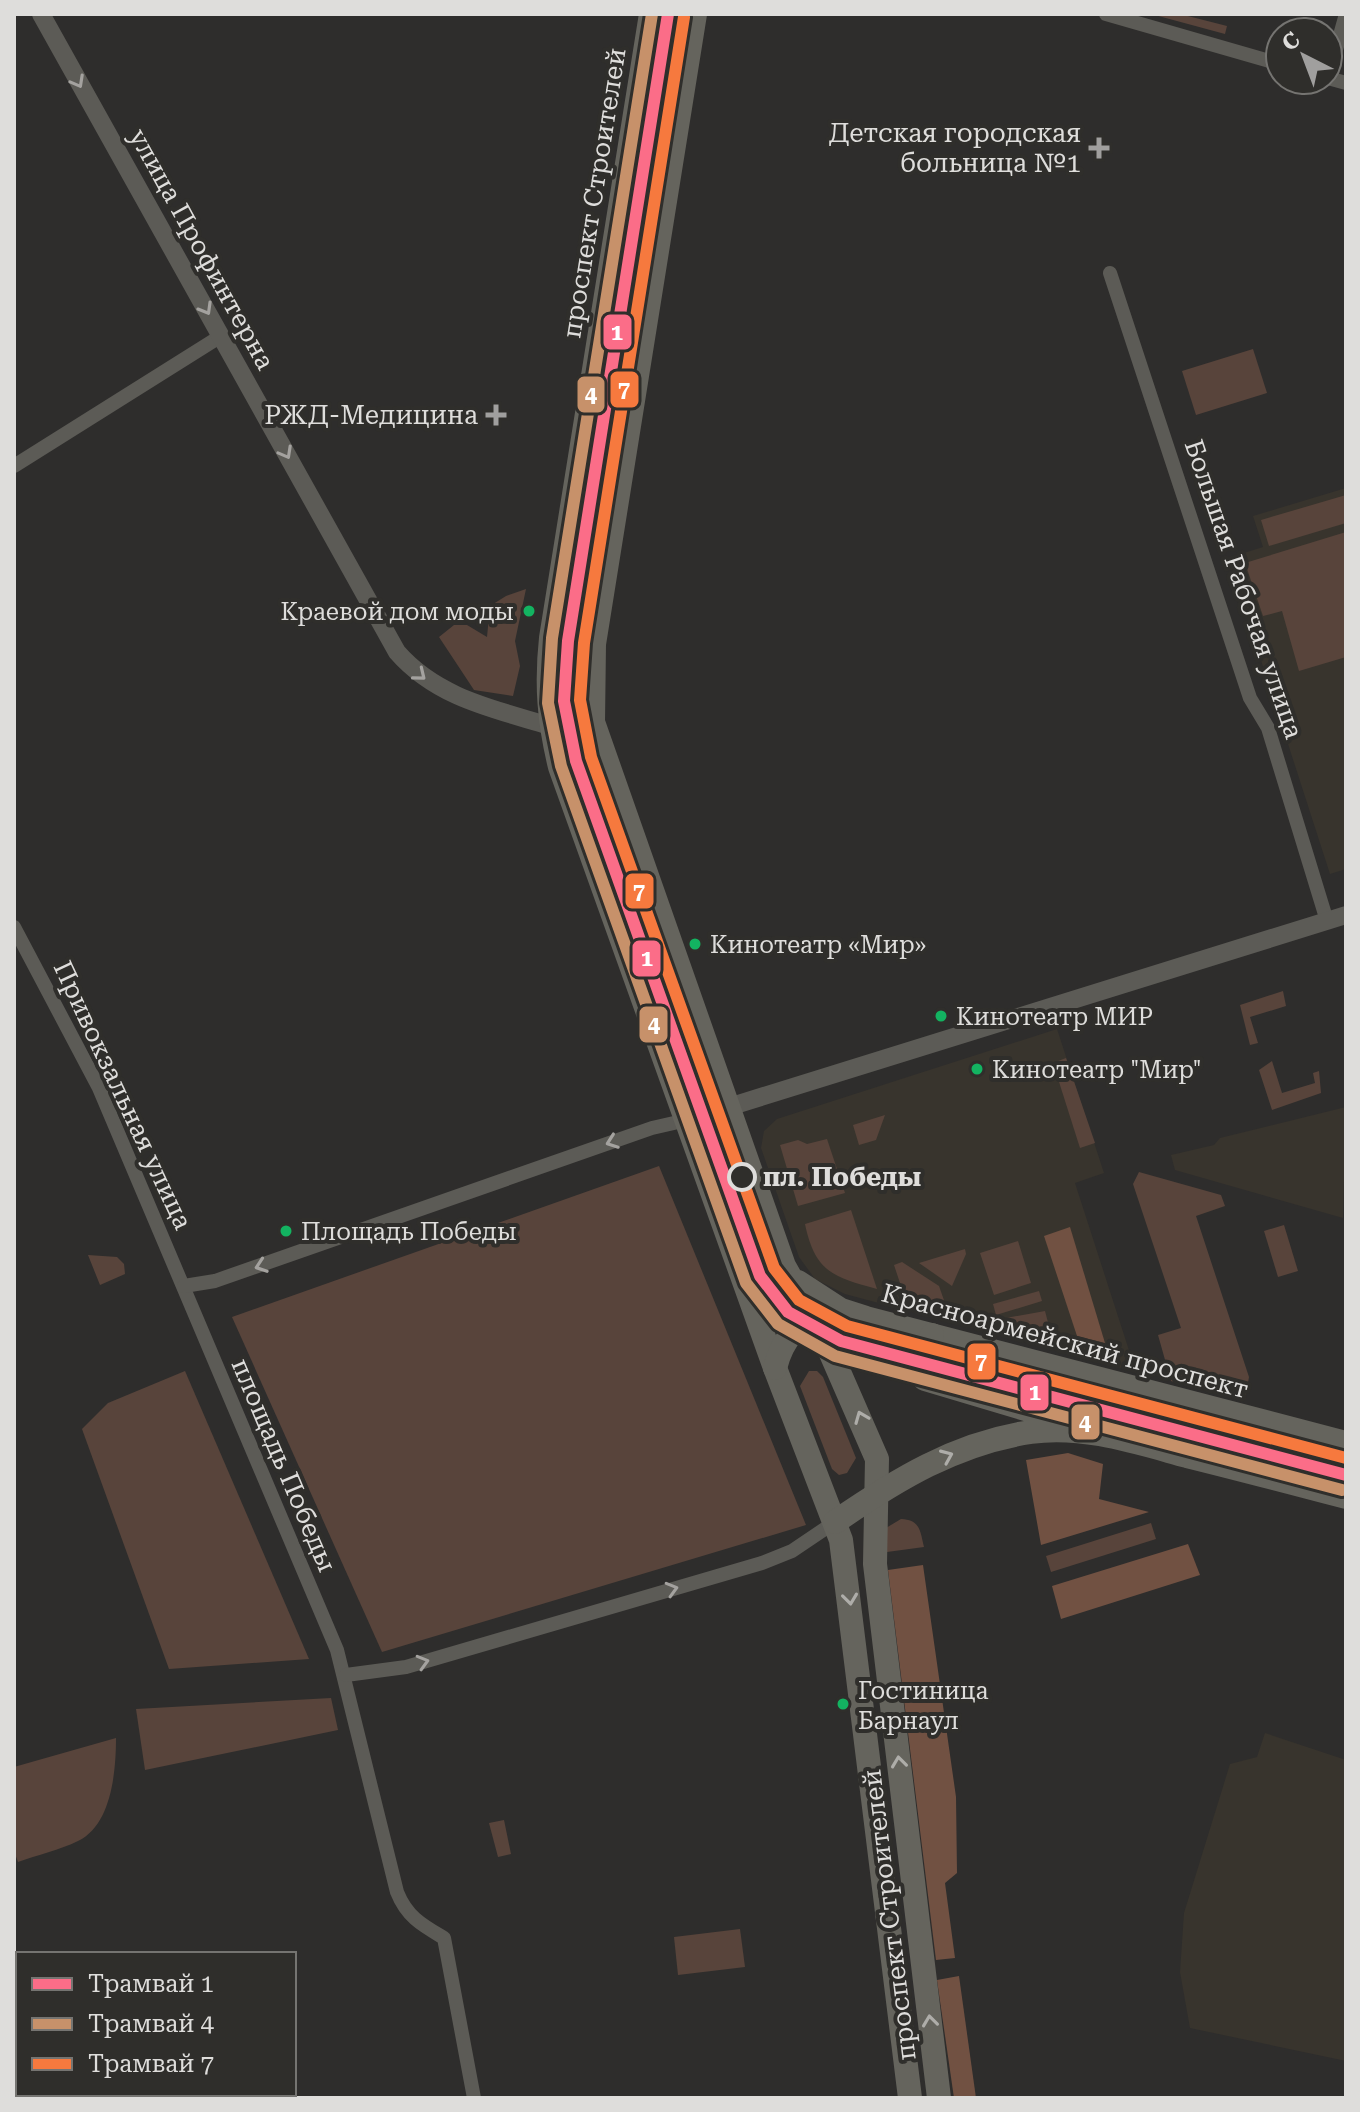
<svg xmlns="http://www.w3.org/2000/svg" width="1360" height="2112" viewBox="0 0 1360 2112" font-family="'Roboto Serif',serif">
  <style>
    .built { fill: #38342d }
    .green { fill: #58443b }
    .forest { fill: #715142 }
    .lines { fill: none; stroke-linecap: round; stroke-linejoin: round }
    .minor { stroke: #5c5b56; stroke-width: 14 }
    .tertiary { stroke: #5c5b56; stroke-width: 18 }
    .primary { stroke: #65645d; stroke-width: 24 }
    .tram-1-casing { stroke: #2f2e2b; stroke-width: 18 }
    .tram-2-casing { stroke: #2f2e2b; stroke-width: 18 }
    .tram-3-casing { stroke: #2f2e2b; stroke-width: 18 }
    .tram-1 { stroke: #fb6d88; stroke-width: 12 }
    .tram-2 { stroke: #c7916a; stroke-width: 12 }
    .tram-3 { stroke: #f6793e; stroke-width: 12 }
    .oneway { stroke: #a4a29f }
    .oneway2 { stroke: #aeada9 }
    .poi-dot { fill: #a09f9e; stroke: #2f2e2b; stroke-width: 3 }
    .bus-dot { fill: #13b361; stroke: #2f2e2b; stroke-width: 3 }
    .stop-dot { fill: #2f2e2b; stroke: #dedddb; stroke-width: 4 }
    .labels { text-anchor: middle; stroke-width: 8; stroke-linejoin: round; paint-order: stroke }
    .bus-label { font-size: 24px; fill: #dedddb; stroke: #2f2e2b; text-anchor: start }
    .poi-label { font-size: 26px; fill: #dedddb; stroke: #2f2e2b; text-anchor: end }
    .street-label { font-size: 26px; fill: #dedddb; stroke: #2f2e2b }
    .stop-label { font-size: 26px; font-weight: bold; fill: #dedddb; stroke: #2f2e2b; text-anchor: start }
    .line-badge { stroke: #2f2e2b; stroke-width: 3 }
    .badge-label { font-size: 22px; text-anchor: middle; font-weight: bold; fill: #fff }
  </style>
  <rect width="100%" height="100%" fill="#2e2d2c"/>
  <!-- built -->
  <g class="built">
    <path d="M1346 488V869L1330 874 1228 558 1263 547 1253 516Z"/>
    <path d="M1057 1029 1104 1173 1075 1183 1136 1372 845 1294 815 1279 799 1257 761 1148 764 1131 777 1119Z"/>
    <path d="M1346 1107 1343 1218 1175 1170 1171 1155 1214 1145 1220 1138Z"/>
    <path d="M1265 1733 1346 1760V2061L1190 2028 1180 1972 1184 1913 1230 1764 1257 1757Z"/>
  </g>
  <!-- green -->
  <g class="green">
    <path d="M1151 14H1180L1227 26 1225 34Z"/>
    <path d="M1253 349 1267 393 1196 415 1182 371Z"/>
    <path d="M1346 495V523L1269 546 1261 520Z"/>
    <path d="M1346 532V657L1299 671 1282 611 1263 616 1245 563Z"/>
    <path d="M526 589 515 641 520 666 513 696 474 690 439 637 454 625H467L487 637 490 606 506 596Z"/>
    <path d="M1283 991 1286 1006 1250 1017 1258 1043 1250 1045 1240 1005Z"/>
    <path d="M1066 1058 1095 1143 1080 1148 1053 1063Z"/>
    <path d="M1272 1061 1282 1093 1315 1083 1313 1073 1319 1071 1321 1093 1272 1110 1259 1070Z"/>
    <path d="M885 1115 876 1140 859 1145 853 1125Z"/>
    <path d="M827 1139 845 1193 798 1206 780 1145 798 1140 807 1144Z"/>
    <path d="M659 1166 806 1525 382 1652 232 1317Z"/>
    <path d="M1139 1172 1221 1195 1225 1206 1196 1216 1249 1377 1245 1400 1171 1381 1158 1335 1181 1328 1133 1184Z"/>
    <path d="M851 1210 877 1289C833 1277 815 1272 805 1224Z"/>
    <path d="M1284 1225 1298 1271 1278 1277 1264 1231Z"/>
    <path d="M1018 1241 1031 1283 994 1295 980 1253Z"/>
    <path d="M965 1249 966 1254 952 1286 919 1263Z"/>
    <path d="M88 1255 117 1257 124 1264 125 1274 100 1285Z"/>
    <path d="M902 1262 939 1286 946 1306 904 1295 894 1265Z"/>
    <path d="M1039 1291 1042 1301 996 1315 993 1304Z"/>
    <path d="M1045 1311 1051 1334 1000 1319Z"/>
    <path d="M185 1371 309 1659 169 1669 82 1429 108 1403Z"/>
    <path d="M809 1371H817L823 1377 856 1458 847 1473 839 1475 832 1469 800 1386Z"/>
    <path d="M901 1519C920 1520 920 1530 924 1547L887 1552 886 1528Z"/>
    <path d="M1151 1523 1156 1539 1051 1572 1046 1556Z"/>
    <path d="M331 1698 338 1730 145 1770 136 1709Z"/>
    <path d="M116 1738C116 1770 112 1825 78 1841 60 1850 37 1855 18 1862L14 1851V1767Z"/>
    <path d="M504 1820 511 1854 498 1857 489 1823Z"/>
    <path d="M740 1929 745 1967 678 1975 674 1937Z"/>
  </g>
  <!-- forest -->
  <g class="forest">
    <path d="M1070 1227 1105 1343 1077 1336 1044 1236Z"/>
    <path d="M1068 1453 1103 1464 1099 1499 1149 1512 1041 1545 1026 1460Z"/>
    <path d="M1188 1544 1200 1575 1061 1619 1052 1586Z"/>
    <path d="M923 1565 956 1797 957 1873 945 1883 955 1958 936 1960 888 1570Z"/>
    <path d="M959 1976 976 2098H954L937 1980Z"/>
  </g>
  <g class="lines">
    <!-- minor -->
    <g class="minor">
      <path d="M1106 14 1280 64"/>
      <path d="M1346 14 1328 78 1346 83"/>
      <path d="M1110 273 1250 698 1268 728 1327 921"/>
      <path d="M14 466 221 336"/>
      <path d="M14 927 99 1088 337 1650 397 1892C407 1917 422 1925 444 1938L474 2098"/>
      <path d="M184 1286 215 1281 652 1128 687 1120"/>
      <path d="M346 1675 406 1667 762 1563 792 1551 835 1522"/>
    </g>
    <!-- tertiary -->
    <g class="tertiary">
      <path d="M41 14 397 652C437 698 494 709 550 726"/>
      <path d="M687 1120 1346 915"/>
    </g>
    <!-- primary -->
    <g class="primary">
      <path d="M651 14 551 638C546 684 549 722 560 767L775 1368 841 1540 910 2098"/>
      <path d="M695 14 594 644 593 722 784 1266 822 1333 877 1459 875 1564 939 2098"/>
      <path d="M798 1282 841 1310 866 1318 1346 1443"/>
      <path d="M932 1335 924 1365 925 1379 1079 1425"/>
      <path d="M775 1368C782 1340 798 1318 828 1316"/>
      <path d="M835 1522C896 1480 956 1443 1031 1432 1082 1424 1139 1443 1187 1456 1240 1469 1293 1483 1346 1497"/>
    </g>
    <defs>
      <path id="tram-1" d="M668 14 568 641 564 701 576 761 760 1276 788 1312 841 1341 1346 1475"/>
      <path id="tram-2" d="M652 14 552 638 548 703 561 766 746 1283 778 1324 835 1356 1342 1490"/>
      <path id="tram-3" d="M684 17 584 643 580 700 591 757 774 1268 799 1300 847 1326 1346 1458"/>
    </defs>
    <!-- tram-1 casing -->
    <use href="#tram-1" class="tram-1-casing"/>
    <!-- tram-2 casing -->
    <use href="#tram-2" class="tram-2-casing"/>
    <!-- tram-3 casing -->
    <use href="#tram-3" class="tram-3-casing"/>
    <!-- tram-1 -->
    <use href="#tram-1" class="tram-1"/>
    <!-- tram-2 -->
    <use href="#tram-2" class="tram-2"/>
    <!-- tram-3 -->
    <use href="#tram-3" class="tram-3"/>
  </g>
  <!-- one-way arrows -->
  <defs><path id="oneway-chevron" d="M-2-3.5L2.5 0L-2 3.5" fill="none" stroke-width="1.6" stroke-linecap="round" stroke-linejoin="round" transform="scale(2)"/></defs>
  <g class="oneway">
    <use href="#oneway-chevron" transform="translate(78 82) rotate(61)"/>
    <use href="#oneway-chevron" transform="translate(206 309) rotate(60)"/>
    <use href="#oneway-chevron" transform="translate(286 453) rotate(61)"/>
    <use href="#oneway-chevron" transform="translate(420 675) rotate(39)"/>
    <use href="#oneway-chevron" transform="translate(612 1142) rotate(160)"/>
    <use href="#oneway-chevron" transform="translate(261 1266) rotate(161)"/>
    <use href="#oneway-chevron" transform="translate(672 1589) rotate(-16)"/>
    <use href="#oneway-chevron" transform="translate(423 1662) rotate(-16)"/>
  </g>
  <g class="oneway2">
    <use href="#oneway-chevron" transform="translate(861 1417) rotate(-112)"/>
    <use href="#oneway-chevron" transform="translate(947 1456) rotate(-23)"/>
    <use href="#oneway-chevron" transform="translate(850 1599) rotate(83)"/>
    <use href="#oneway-chevron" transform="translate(899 1762) rotate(-97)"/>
    <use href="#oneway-chevron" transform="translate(930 2021) rotate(-97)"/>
  </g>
  <!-- markers -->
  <g class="poi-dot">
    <path d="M1095 136h8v8h8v8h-8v8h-8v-8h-8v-8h8z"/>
    <path d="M492 403h8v8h8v8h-8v8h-8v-8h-8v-8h8z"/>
  </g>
  <g class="bus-dot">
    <circle cx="529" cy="611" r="7"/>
    <circle cx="695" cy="944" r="7"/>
    <circle cx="941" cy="1016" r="7"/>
    <circle cx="977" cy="1069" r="7"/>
    <circle cx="286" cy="1231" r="7"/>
    <circle cx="843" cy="1704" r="7"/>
  </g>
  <circle class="stop-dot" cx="742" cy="1177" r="13"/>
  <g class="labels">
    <!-- bus labels -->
    <g class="bus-label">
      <text x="514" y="620" text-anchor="end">Краевой дом моды</text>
      <text x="710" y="953">Кинотеатр «Мир»</text>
      <text x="956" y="1025">Кинотеатр МИР</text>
      <text x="992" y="1078">Кинотеатр "Мир"</text>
      <text x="301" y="1240">Площадь Победы</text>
      <text x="858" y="1699">Гостиница<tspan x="858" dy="30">Барнаул</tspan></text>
    </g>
    <!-- poi labels -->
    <g class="poi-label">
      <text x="1081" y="142">Детская городская<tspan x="1081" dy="30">больница №1</tspan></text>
      <text x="478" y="424">РЖД-Медицина</text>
    </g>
    <!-- street labels -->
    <g class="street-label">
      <text transform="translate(594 193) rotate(-81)" y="9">проспект Строителей</text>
      <text transform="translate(202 249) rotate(61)" y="9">улица Профинтерна</text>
      <text transform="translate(1244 589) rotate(71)" y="9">Большая Рабочая улица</text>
      <text transform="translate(123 1095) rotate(65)" y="9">Привокзальная улица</text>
      <text transform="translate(1065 1341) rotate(15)" y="9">Красноармейский проспект</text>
      <text transform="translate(284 1465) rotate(67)" y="9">площадь Победы</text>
      <text transform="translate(889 1915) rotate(-97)" y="9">проспект Строителей</text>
    </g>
    <!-- stop labels -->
    <g class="stop-label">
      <text x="763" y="1186">пл. Победы</text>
    </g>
  </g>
  <g class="line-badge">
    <rect x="602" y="313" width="31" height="38" rx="8" fill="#fb6d88"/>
    <rect x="609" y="370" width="31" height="39" rx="8" fill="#f6793e"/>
    <rect x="576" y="375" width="30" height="39" rx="8" fill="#c7916a"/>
    <rect x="624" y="872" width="31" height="38" rx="8" fill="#f6793e"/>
    <rect x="631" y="939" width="31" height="39" rx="8" fill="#fb6d88"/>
    <rect x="638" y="1005" width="31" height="39" rx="8" fill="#c7916a"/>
    <rect x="966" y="1342" width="31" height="39" rx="8" fill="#f6793e"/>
    <rect x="1019" y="1373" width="31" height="39" rx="8" fill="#fb6d88"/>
    <rect x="1070" y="1403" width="31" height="38" rx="8" fill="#c7916a"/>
  </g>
  <g class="badge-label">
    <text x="617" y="340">1</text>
    <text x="624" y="397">7</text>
    <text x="591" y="402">4</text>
    <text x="639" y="899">7</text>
    <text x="647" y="966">1</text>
    <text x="654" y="1032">4</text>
    <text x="981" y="1369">7</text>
    <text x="1035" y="1400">1</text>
    <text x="1085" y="1430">4</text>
  </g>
  <!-- border -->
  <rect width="1360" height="2112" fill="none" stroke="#dedddb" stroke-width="32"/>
  <!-- legend -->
  <rect x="16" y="1952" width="280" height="144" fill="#2f2e2b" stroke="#757471" stroke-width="2"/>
  <rect x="32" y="1978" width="40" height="12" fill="#fb6d88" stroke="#757471" stroke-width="2"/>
  <text x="88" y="1992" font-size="24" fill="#dedddb">Трамвай 1</text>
  <rect x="32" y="2018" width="40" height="12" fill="#c7916a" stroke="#757471" stroke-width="2"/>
  <text x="88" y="2032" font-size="24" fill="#dedddb">Трамвай 4</text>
  <rect x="32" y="2058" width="40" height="12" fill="#f6793e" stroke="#757471" stroke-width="2"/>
  <text x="88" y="2072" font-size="24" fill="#dedddb">Трамвай 7</text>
  <!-- north arrow -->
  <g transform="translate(1304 56) rotate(318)"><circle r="38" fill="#2f2e2b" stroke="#757471" stroke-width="2"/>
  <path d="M0-6L14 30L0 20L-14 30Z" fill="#a09f9e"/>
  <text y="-12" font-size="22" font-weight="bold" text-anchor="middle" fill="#dedddb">С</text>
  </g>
</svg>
